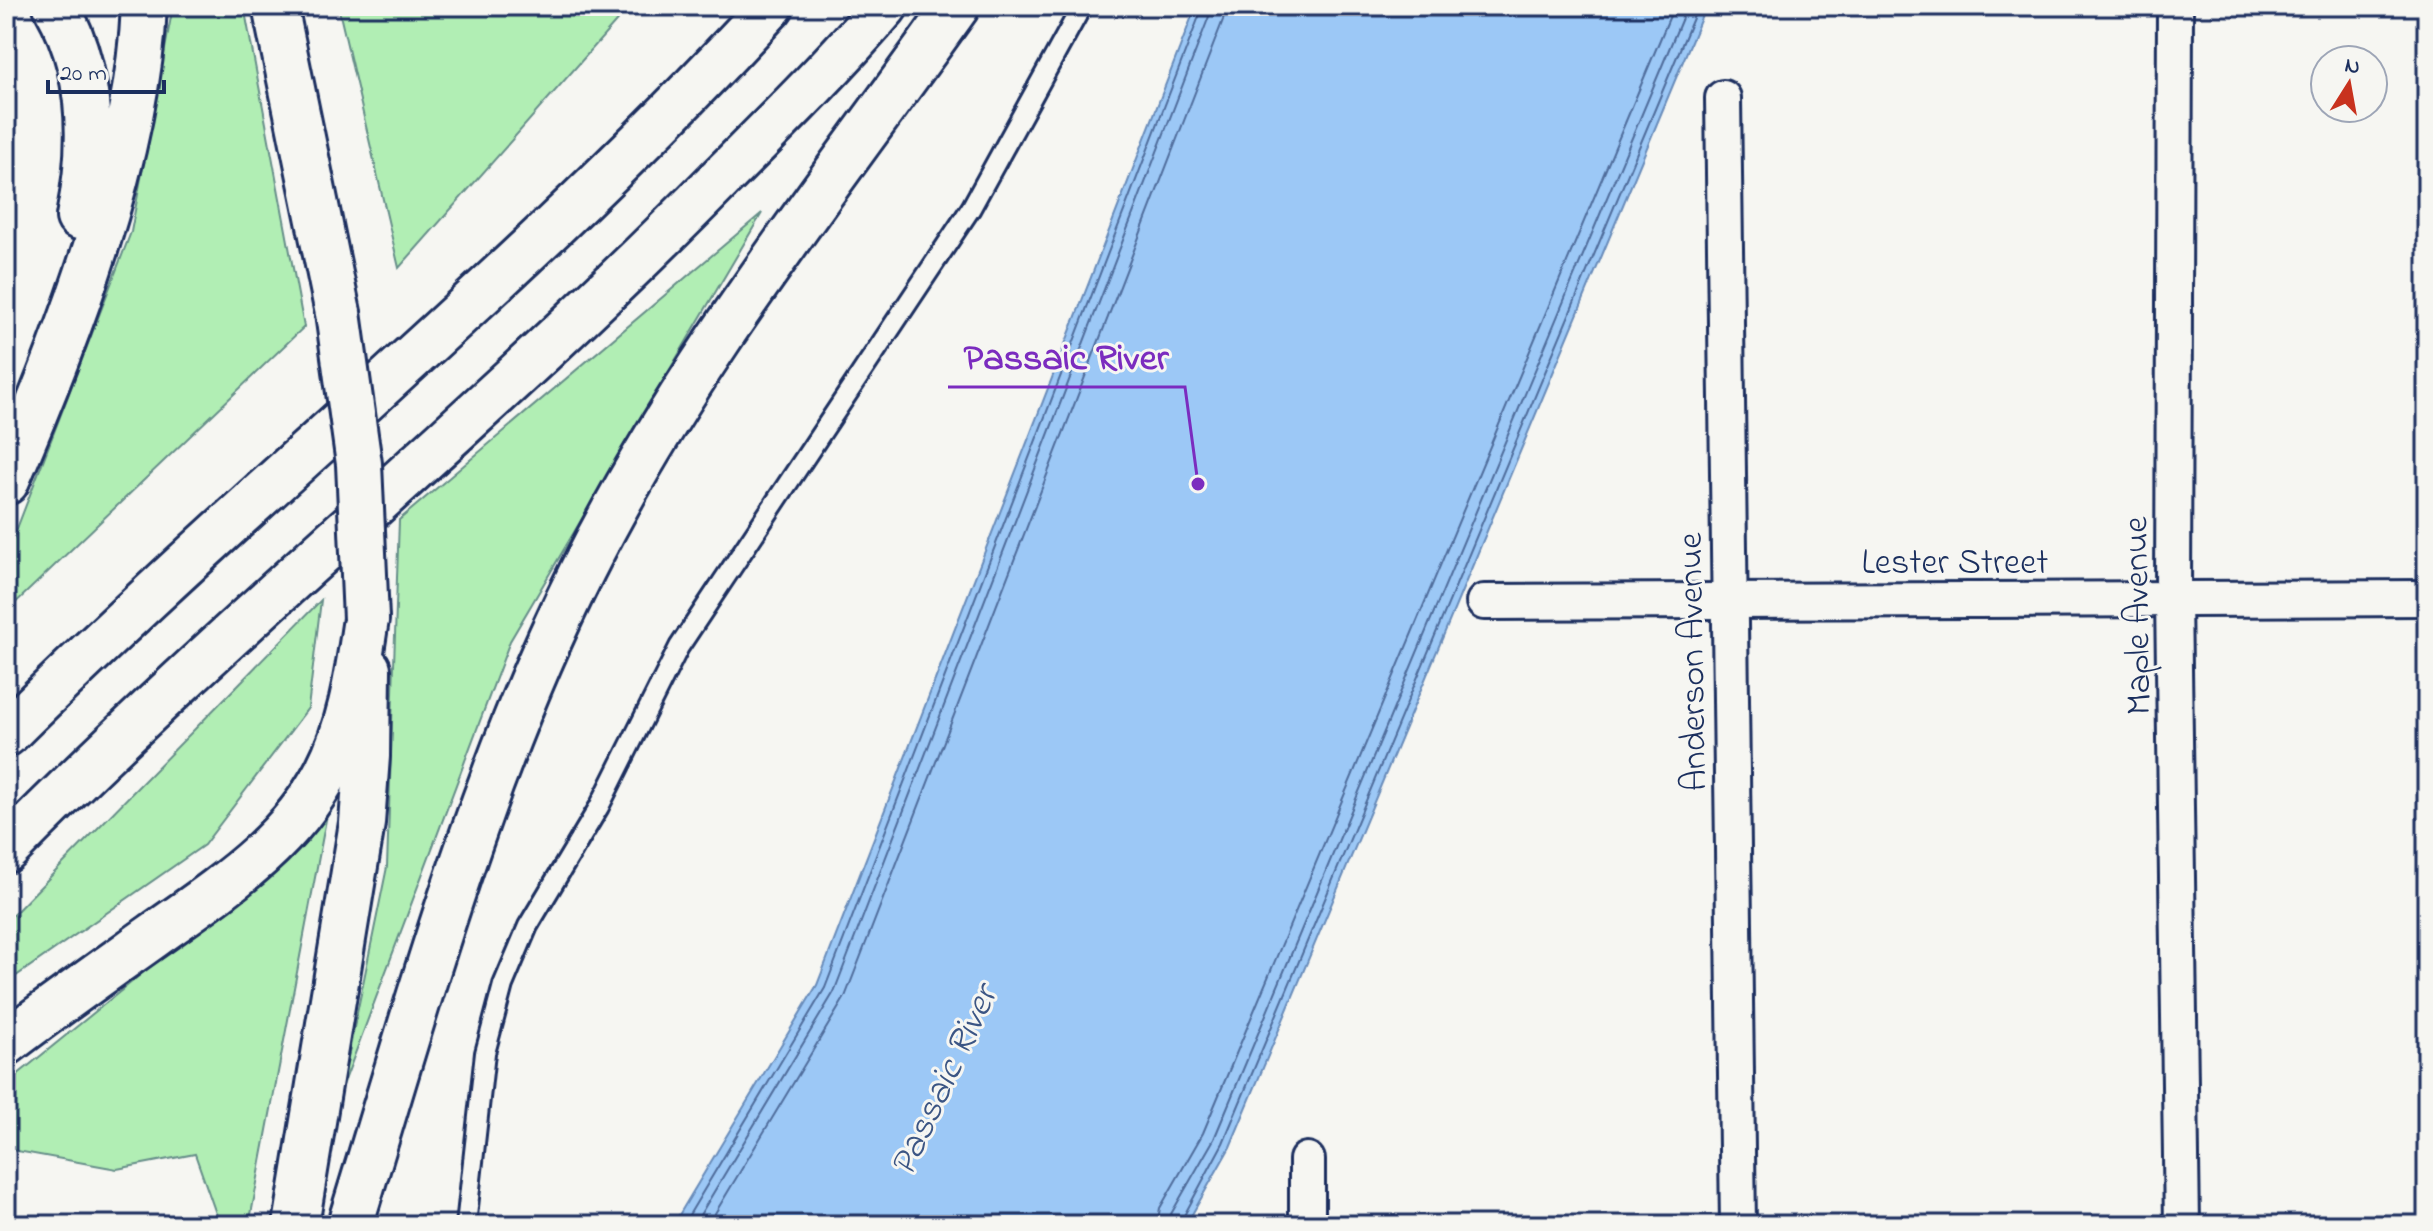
<svg xmlns="http://www.w3.org/2000/svg" width="2433" height="1231" viewBox="0 0 2433 1231" font-family="'Indie Flower',sans-serif">
  <style>
    .green { fill: #b1eeb4; stroke: #668e89; stroke-width: 2 }
    .water { fill: #9cc8f6; stroke: #688bb9; stroke-width: 2 }
    .lines { fill: none; stroke-linecap: round; stroke-linejoin: round }
    .shore { stroke: #4f6c9b; stroke-width: 2 }
    .service-casing { stroke: #1b2f5e; stroke-width: 24 }
    .minor-casing { stroke: #1b2f5e; stroke-width: 40 }
    .secondary-casing { stroke: #1b2f5e; stroke-width: 50 }
    .motorway-casing { stroke: #1b2f5e; stroke-width: 50 }
    .service { stroke: #f6f6f2; stroke-width: 18 }
    .minor { stroke: #f6f6f2; stroke-width: 34 }
    .secondary { stroke: #f6f6f2; stroke-width: 44 }
    .motorway { stroke: #f6f6f2; stroke-width: 44 }
    .secondary-bridge-casing { stroke: #1b2f5e; stroke-width: 50; stroke-linecap: butt }
    .secondary-bridge { stroke: #f6f6f2; stroke-width: 44 }
    .labels { text-anchor: middle; stroke-width: 6; stroke-linejoin: round; paint-order: stroke }
    .street-label { font-size: 36px; fill: #1b2f5e; stroke: #f6f6f2 }
    .water-label { font-size: 38px; font-style: italic; fill: #3b5584; stroke: #f6f6f2 }
    .leader { fill: none; stroke: #7b2cbf; stroke-width: 3 }
    .callout-dot { fill: #7b2cbf; stroke: #f6f6f2; stroke-width: 3 }
    .callout-label { font-size: 38px; text-anchor: middle; font-weight: bold; fill: #7b2cbf; stroke: #f6f6f2; stroke-width: 6; stroke-linejoin: round; paint-order: stroke }
  </style>
  <rect width="100%" height="100%" fill="#f6f6f2"/>
  <filter id="ink" filterUnits="userSpaceOnUse"><feTurbulence type="fractalNoise" baseFrequency=".0125" numOctaves="2"/><feDisplacementMap in="SourceGraphic" scale="16" xChannelSelector="R" yChannelSelector="G"/><feConvolveMatrix kernelMatrix="1 2 1 2 8 2 1 2 1" color-interpolation-filters="sRGB"/></filter>
  <g filter="url(#ink)">
    <!-- green -->
    <g class="green">
      <path d="M173 6H244L304 327 6 612V557L131 232Z"/>
      <path d="M338 6H630L399 268Z"/>
      <path d="M762 213 510 641 341 1091 387 867 399 520Z"/>
      <path d="M321 600 308 708 204 845 6 983V922Z"/>
      <path d="M328 809 249 1225H220L195 1154 117 1169 6 1149V1084L133 981Z"/>
    </g>
    <!-- water -->
    <path class="water" d="M1196 6H1706L1230 1147 1186 1225H673L817 985Z"/>
    <g class="lines">
      <!-- shore -->
      <g class="shore">
        <path d="M683 1225 825 988 1203 6"/>
        <path d="M694 1225 834 992 1213 6"/>
        <path d="M708 1225 845 997 1223 20 1225 6"/>
        <path d="M1157 1225 1160 1208 1203 1133 1674 6"/>
        <path d="M1169 1225 1171 1214 1214 1139 1687 6"/>
        <path d="M1179 1225 1223 1143 1698 6"/>
      </g>
      <defs>
        <path id="service" d="M466 1225 485 1053 503 985 528 926 599 807 679 647 971 208 1082 6"/>
        <g id="minor">
          <path d="M2175 6 2173 599 2182 1225"/>
          <path d="M1723 98 1738 1225"/>
          <path d="M1484 602 2427 598"/>
          <path d="M1307 1160V1225"/>
        </g>
        <g id="secondary">
          <path d="M275 6 338 313"/>
          <path d="M296 1225 362 823 367 756 368 669"/>
        </g>
        <g id="motorway">
          <path d="M56 6C93 70 93 147 79 217"/>
          <path d="M6 482C66 343 138 158 144 6"/>
          <path d="M6 734C256 487 533 266 771 6"/>
          <path d="M6 850C236 617 491 412 720 179 776 123 833 67 885 6"/>
          <path d="M6 1043C54 1006 104 971 153 936 219 889 289 845 327 771 352 723 358 670 366 619"/>
          <path d="M350 1225C418 1003 479 777 583 569 685 365 826 190 957 6"/>
        </g>
      </defs>
      <!-- service casing -->
      <use href="#service" class="service-casing"/>
      <!-- minor casing -->
      <use href="#minor" class="minor-casing"/>
      <!-- secondary casing -->
      <use href="#secondary" class="secondary-casing"/>
      <!-- motorway casing -->
      <use href="#motorway" class="motorway-casing"/>
      <!-- service -->
      <use href="#service" class="service"/>
      <!-- minor -->
      <use href="#minor" class="minor"/>
      <!-- secondary -->
      <use href="#secondary" class="secondary"/>
      <!-- motorway -->
      <use href="#motorway" class="motorway"/>
      <defs>
        <path id="secondary-bridge" d="M338 313 359 464 366 619"/>
      </defs>
      <!-- secondary-bridge casing -->
      <use href="#secondary-bridge" class="secondary-bridge-casing"/>
      <!-- secondary-bridge -->
      <use href="#secondary-bridge" class="secondary-bridge"/>
    </g>
  </g>
  <g class="labels">
    <!-- street labels -->
    <g class="street-label">
      <text x="1955" y="573">Lester Street</text>
      <text transform="translate(2135 616) rotate(-91)" y="13">Maple Avenue</text>
      <text transform="translate(1690 662) rotate(-91)" y="13">Anderson Avenue</text>
    </g>
    <!-- water labels -->
    <g class="water-label">
      <text transform="translate(942 1080) rotate(-65)" y="13">Passaic River</text>
    </g>
  </g>
  <!-- callouts -->
  <path class="leader" d="M1198 484L1185 387H948"/>
  <circle class="callout-dot" cx="1198" cy="484" r="8"/>
  <g class="callout-label">
    <text x="1066" y="369">Passaic River</text>
  </g>
  <!-- margin -->
  <rect width="2433" height="1231" fill="none" stroke="#f6f6f2" stroke-width="32"/>
  <rect x="16" y="16" width="2401" height="1199" fill="none" stroke="#1b2f5e" stroke-width="3" filter="url(#ink)"/>
  <!-- north arrow -->
  <g transform="translate(2349 84) rotate(11)"><circle r="38" fill="#f6f6f2" stroke="#9ea6b7" stroke-width="2"/>
  <path d="M0-6L14 30L0 20L-14 30Z" fill="#c8321e"/>
  <text y="-12" font-size="22" font-weight="bold" text-anchor="middle" fill="#1b2f5e">N</text>
  </g>
  <!-- scale -->
  <path d="M48 80v12h116v-12" fill="none" stroke="#1b2f5e" stroke-width="4"/>
  <text x="60" y="80" font-size="24" fill="#1b2f5e" stroke="#f6f6f2" stroke-width="6" paint-order="stroke">20 m</text>
</svg>
